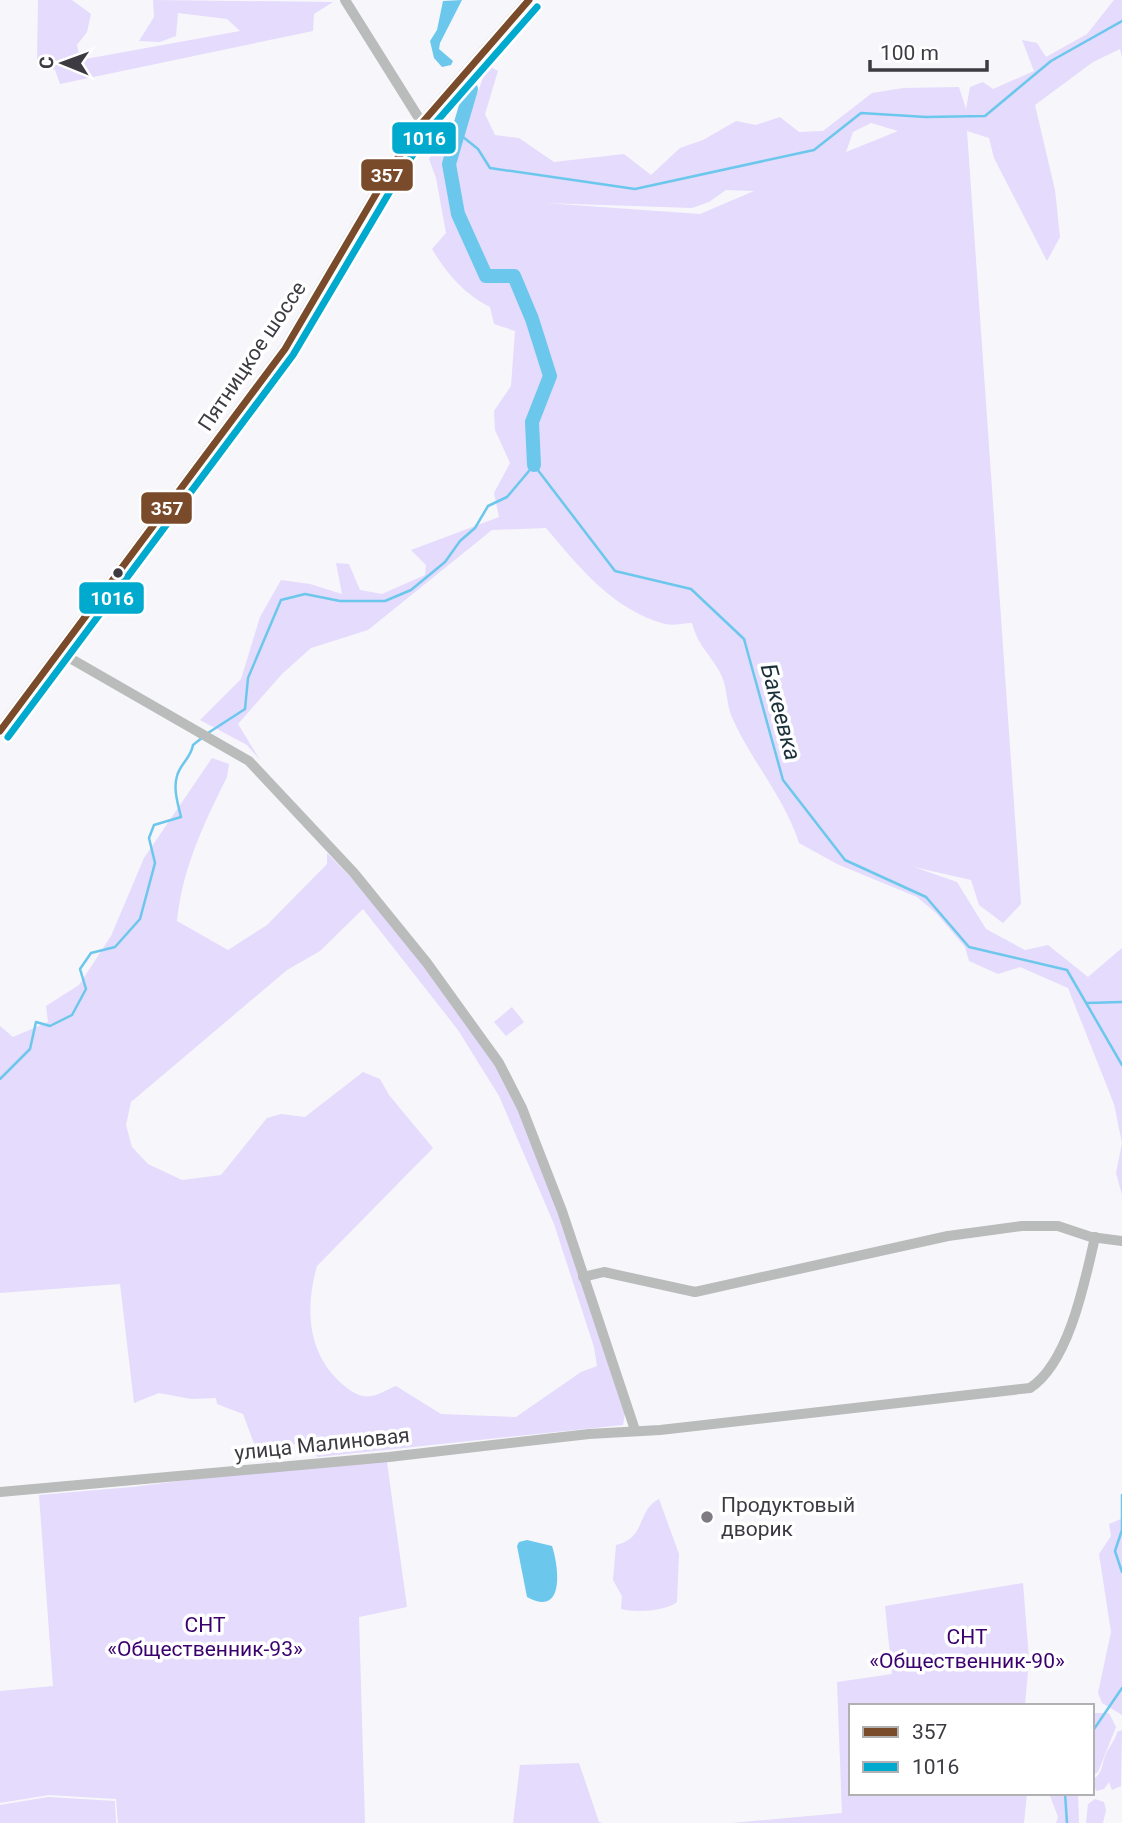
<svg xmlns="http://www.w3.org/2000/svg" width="1122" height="1823" viewBox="0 0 1122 1823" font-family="Roboto,sans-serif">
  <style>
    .green { fill: #e5dbfc; fill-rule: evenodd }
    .water { fill: #6cc7ec }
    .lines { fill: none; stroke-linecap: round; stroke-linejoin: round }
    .stream { stroke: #6cc7ec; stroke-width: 2.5 }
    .river { stroke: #6cc7ec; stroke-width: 14 }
    .minor { stroke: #babbbb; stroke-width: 10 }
    .major { stroke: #b2b4b4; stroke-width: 12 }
    .bus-1-casing { stroke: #fff; stroke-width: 12 }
    .bus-2-casing { stroke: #fff; stroke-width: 12 }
    .bus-1 { stroke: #7a4b2a; stroke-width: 7 }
    .bus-2 { stroke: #00a9ce; stroke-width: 7 }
    .bus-dot { fill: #3d3b41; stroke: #fff; stroke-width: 2.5 }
    .poi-dot { fill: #7e7c82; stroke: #fff; stroke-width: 2.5 }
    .labels { text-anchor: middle; stroke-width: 7; stroke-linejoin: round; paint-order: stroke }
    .street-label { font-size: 21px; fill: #3d3b41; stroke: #fff }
    .poi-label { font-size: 21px; fill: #3d3b41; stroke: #fff; text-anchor: start }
    .park-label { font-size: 21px; fill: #3a006e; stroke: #fff }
    .water-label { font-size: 23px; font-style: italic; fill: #1b2f39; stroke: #fff }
    .line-badge { stroke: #fff; stroke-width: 2.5 }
    .badge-label { font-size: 19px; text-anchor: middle; font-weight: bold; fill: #fff }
  </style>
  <rect width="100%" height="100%" fill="#f7f6fb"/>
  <!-- green -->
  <g class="green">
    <path d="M38 0H72L91 14 87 32 77 45 80 60 240 31 227 19 178 13 176 36 160 42 139 41 154 17 153 0 333 2 314 14 313 31 60 84 55 70 37 61Z"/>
    <path d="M1114 0H1122V57L1120 49 1093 62 1035 105 1055 190 1060 237 1047 261 994 158 989 138 967 131 1021 904 1003 923 979 905 971 880 914 867 957 882 986 929 1025 950 1048 945 1088 977 1122 948V1195L1116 1173 1122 1143 1114 1104 1068 988 1020 967 998 974 969 961 965 947 936 913 917 897 837 864 799 843C784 796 750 760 731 715 726 701 727 682 718 669 706 649 699 647 692 623 684 623 673 626 665 624 613 610 579 567 546 528L492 530 368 630 311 648 282 674 238 724 260 760 247 745 200 720 241 679 260 617 281 580 310 584 342 594 336 563 349 564 360 590 382 594 425 575 426 565 411 550 499 517 494 493 510 463 495 430 494 411 511 386 515 331 494 324 490 307C463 293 448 275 432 249L446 233 436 178 429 159C443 136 458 117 475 96 482 87 481 76 489 66L498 71 485 114 495 135 519 138 554 162 624 154 651 175 680 148 703 140 736 121 756 125 780 117 799 132 823 131 872 93 903 88 959 87 966 109 970 87 983 82 993 89 1034 71 1022 40 1037 43 1046 57 1087 34ZM871 123 898 131 846 152 853 132ZM726 190 754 191 700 214 545 203 692 208 709 202Z"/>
    <path d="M212 758 229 764 227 777C204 823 182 869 177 921L228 950 267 925 327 864V853C398 923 462 1006 512 1093L551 1194 625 1413 623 1425 318 1457 299 1444 288 1445 267 1462 258 1454 243 1414 217 1404 216 1398 191 1399 159 1393 134 1403 120 1284 0 1293V1026L13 1037 48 1022 46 1006 79 985 111 936 144 858ZM363 909 458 1030 499 1096 554 1224 594 1347 597 1366 581 1372 516 1417 441 1414 396 1386C388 1389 379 1395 371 1396 363 1398 353 1393 347 1388 308 1358 304 1311 317 1266L433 1148 389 1095 380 1079 363 1072 305 1117 281 1114 267 1118 221 1175 182 1180 148 1164 132 1147 126 1125 131 1102 287 970 320 951Z"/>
    <path d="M512 1007 524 1022 506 1036 494 1022Z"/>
    <path d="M386 1455 407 1607 359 1617 365 1823H118L116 1799 49 1795 0 1803V1691L53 1686 39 1495 132 1487Z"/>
    <path d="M659 1499 679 1554 677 1602C666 1611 635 1613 621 1609L622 1596 613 1580 616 1545C647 1538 636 1511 659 1499Z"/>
    <path d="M1121 1519H1122V1715L1102 1703 1098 1693 1111 1632 1099 1554 1111 1536 1109 1524Z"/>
    <path d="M1023 1583 1029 1659 1025 1706H851V1793H1027L1024 1823H732L842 1813 837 1682 892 1674 885 1606Z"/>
    <path d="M1092 1713H1109L1116 1727 1098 1772 1092 1776Z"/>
    <path d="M1122 1730 1121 1786 1112 1790 1109 1782 1104 1789 1096 1791 1093 1780C1104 1771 1101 1765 1106 1754 1110 1745 1115 1741 1117 1732Z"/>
    <path d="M579 1763 599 1822 603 1823H513L520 1765Z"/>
    <path d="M1049 1793H1078L1079 1823H1056L1058 1817Z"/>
    <path d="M48 1797 115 1801 116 1823H0V1805Z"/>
    <path d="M1095 1799 1104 1802 1106 1810 1103 1823H1086L1088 1804Z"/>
  </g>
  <!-- water -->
  <g class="water">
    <path d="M462 0 440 43 439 49 453 61 451 65 442 67 434 58 430 41 437 30 443 1Z"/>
    <path d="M527 1540 552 1546C559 1567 565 1618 527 1597L517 1546 519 1542Z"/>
  </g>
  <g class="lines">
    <!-- stream -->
    <g class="stream">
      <path d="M458 133 478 149 490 168 635 189 814 150 861 113 926 117 985 116 1051 61 1122 21"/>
      <path d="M208 733 245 709 248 678 281 600 305 594 340 601H385L411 590 445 562 460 541 475 528 488 506 507 497 534 465 615 571 691 589 744 639 783 780 845 860 926 897 969 947 1067 970 1122 1065"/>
      <path d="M1087 1003 1122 1002"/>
      <path d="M0 1079 30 1049 36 1022 50 1026 72 1015 86 989 80 969 91 953 115 947 140 919 155 863 149 838 154 825 181 817C178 804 173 789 177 776 180 764 191 758 193 745L203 737"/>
      <path d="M1122 1495V1529"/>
      <path d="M1122 1530 1115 1551 1122 1572"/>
      <path d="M1092 1732 1122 1688"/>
      <path d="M1065 1793 1067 1823"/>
    </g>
    <!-- river -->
    <path class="river" d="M471 89 449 164 458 214 486 276H514L532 319 550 376 532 422 534 465"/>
    <!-- minor -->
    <g class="minor">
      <path d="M345 0 422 123"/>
      <path d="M61 653 249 761 354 873 427 963 499 1063 522 1108 562 1211 635 1430"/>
      <path d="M583 1277 604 1272 695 1292 948 1236 1022 1226H1058L1091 1237 1122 1241"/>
      <path d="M0 1492 389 1457 589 1434 660 1430 1030 1388C1069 1363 1085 1281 1095 1237"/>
    </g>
    <!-- major -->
    <path class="major" d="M0 731 285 349 393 165 422 123 529 0"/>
    <defs>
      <path id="bus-1" d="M0 731 285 349 393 165 422 123 529 0"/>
      <path id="bus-2" d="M8 737 293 355 402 171 430 129 537 7"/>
    </defs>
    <!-- bus-1 casing -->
    <use href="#bus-1" class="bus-1-casing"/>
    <!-- bus-2 casing -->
    <use href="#bus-2" class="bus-2-casing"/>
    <!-- bus-1 -->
    <use href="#bus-1" class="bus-1"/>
    <!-- bus-2 -->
    <use href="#bus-2" class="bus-2"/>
  </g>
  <!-- markers -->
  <circle class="bus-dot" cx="118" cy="573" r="6"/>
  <circle class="poi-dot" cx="707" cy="1517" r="7"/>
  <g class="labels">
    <!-- street labels -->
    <g class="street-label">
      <text transform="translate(252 356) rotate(-56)" y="7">Пятницкое шоссе</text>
      <text transform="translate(322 1444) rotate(-6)" y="7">улица Малиновая</text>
    </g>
    <!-- poi labels -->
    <g class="poi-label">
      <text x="721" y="1512">Продуктовый<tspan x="721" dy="24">дворик</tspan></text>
    </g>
    <!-- park labels -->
    <g class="park-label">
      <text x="205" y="1632">СНТ<tspan x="205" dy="24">«Общественник-93»</tspan></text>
      <text x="967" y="1644">СНТ<tspan x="967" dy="24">«Общественник-90»</tspan></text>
    </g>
    <!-- water labels -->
    <g class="water-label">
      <text transform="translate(781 712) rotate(75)" y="8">Бакеевка</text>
    </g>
  </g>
  <g class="line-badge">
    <rect x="391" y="121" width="66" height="34" rx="7" fill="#00a9ce"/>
    <rect x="360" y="158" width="54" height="34" rx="7" fill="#7a4b2a"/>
    <rect x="140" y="491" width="53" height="34" rx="7" fill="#7a4b2a"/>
    <rect x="78" y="581" width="67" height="34" rx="7" fill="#00a9ce"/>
  </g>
  <g class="badge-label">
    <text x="424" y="145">1016</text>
    <text x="387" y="182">357</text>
    <text x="167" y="515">357</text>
    <text x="112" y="605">1016</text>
  </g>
  <!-- legend -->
  <rect x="849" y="1704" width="245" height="91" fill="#ffffff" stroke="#b1b1b3" stroke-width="2"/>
  <rect x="863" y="1727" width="35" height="10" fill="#7a4b2a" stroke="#b1b1b3" stroke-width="2"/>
  <text x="912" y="1739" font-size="21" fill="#3d3b41">357</text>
  <rect x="863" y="1762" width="35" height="10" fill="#00a9ce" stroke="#b1b1b3" stroke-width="2"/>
  <text x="912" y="1774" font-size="21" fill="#3d3b41">1016</text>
  <!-- north arrow -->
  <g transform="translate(63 63) rotate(271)" stroke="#ffffff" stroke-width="5" paint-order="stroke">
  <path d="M0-5L12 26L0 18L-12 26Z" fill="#3d3b41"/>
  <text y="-10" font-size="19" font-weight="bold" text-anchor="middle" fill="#3d3b41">С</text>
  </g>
  <!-- scale -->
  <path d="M870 60v10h117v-10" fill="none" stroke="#3d3b41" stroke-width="3.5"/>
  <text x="880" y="60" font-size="21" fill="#3d3b41" stroke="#ffffff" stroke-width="5" paint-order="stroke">100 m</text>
</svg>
